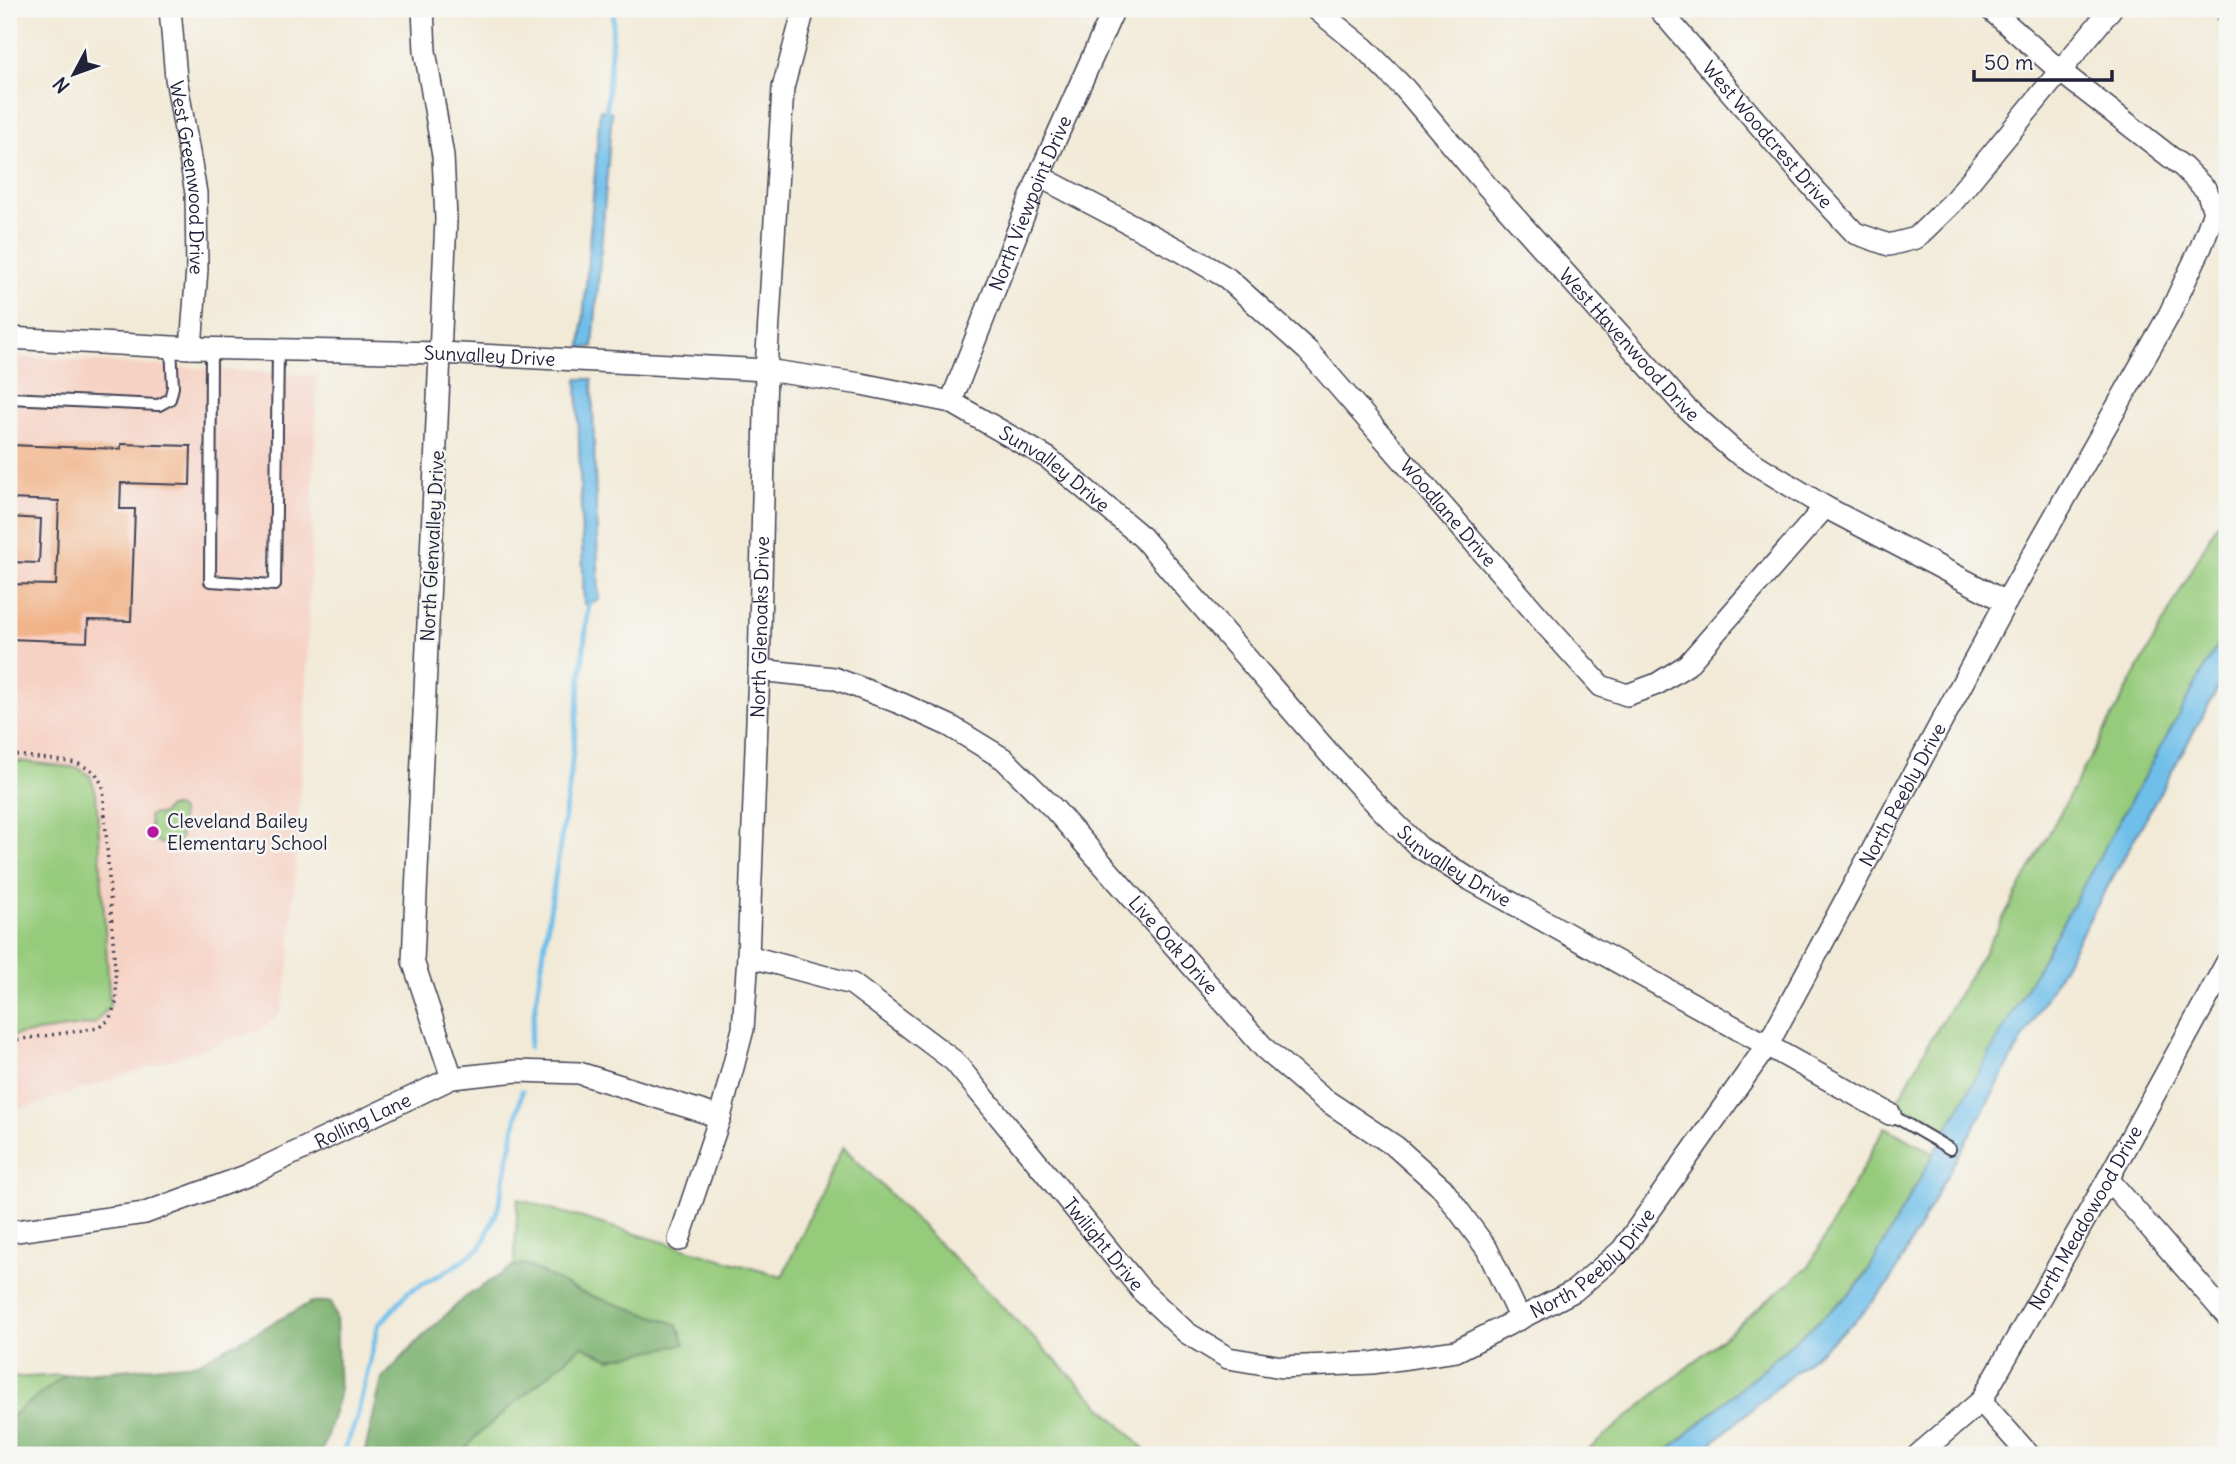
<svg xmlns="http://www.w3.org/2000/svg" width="2236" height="1464" viewBox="0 0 2236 1464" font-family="Delius,sans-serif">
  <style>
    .built { fill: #f6d2c4 }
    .green { fill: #96cb7c; stroke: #5c765c; stroke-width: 2 }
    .forest { fill: #78af6c; stroke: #4d6854; stroke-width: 2 }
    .water { fill: #6fbfea; stroke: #487092; stroke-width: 2 }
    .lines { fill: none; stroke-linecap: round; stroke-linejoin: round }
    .stream { stroke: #6fbfea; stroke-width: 5 }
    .building { fill: #f1b185 }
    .lane-casing { stroke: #414052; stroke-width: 14 }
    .street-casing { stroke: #414052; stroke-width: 24 }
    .path { stroke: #414052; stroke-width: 3.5; stroke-dasharray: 2 5; stroke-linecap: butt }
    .lane { stroke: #fff; stroke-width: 10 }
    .street { stroke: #fff; stroke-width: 21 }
    .poi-dot { fill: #b5179e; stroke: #f6f6f2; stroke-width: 2.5 }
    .labels { text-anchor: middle; stroke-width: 5; stroke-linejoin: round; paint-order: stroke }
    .street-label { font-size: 19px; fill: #22223b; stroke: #f6f6f2 }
    .poi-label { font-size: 19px; fill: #22223b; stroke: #f6f6f2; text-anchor: start }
  </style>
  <rect width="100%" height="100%" fill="#f6f6f2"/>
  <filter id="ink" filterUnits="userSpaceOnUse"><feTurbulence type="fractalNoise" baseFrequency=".0143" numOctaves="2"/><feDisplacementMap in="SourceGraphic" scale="14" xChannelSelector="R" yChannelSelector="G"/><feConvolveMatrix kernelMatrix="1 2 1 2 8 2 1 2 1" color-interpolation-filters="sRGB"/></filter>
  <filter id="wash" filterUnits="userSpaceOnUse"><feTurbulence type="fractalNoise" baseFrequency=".00686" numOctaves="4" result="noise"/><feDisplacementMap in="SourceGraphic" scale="28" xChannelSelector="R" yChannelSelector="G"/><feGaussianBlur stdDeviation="1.57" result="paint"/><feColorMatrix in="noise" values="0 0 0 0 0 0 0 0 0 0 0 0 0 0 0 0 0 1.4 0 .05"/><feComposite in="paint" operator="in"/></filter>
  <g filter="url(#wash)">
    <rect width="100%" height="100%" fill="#f2ead7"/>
    <!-- built -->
    <path class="built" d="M9 356 317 376 306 697 289 967 282 1011 260 1030 34 1105 9 1110Z"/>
    <!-- green -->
    <g class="green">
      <path d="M2227 505V628L1948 1131 1896 1104 1931 1039 1988 946Z"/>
      <path d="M9 760 78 768 90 776 96 793 110 1006 94 1024 9 1036Z"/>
      <path d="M168 807H176L181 811V838L176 844C152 847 151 837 149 816L152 814 161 815Z"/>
      <path d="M1885 1127 1935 1154 1878 1257 1851 1293 1663 1455H1582L1809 1266Z"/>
      <path d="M843 1147 1150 1455H462L474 1438 582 1345 610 1359 583 1293 524 1264 514 1266 518 1199 782 1277Z"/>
      <path d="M66 1375 9 1418V1378Z"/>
    </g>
    <!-- forest -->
    <g class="forest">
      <path d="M524 1264 583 1293 677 1324 685 1344 610 1359 582 1346 474 1438 462 1455H364L382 1379 417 1342 464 1298 514 1266Z"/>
      <path d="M312 1302H331L336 1318 339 1395 321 1455H9V1418L66 1375 198 1363Z"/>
    </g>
    <!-- water -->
    <g class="water">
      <path d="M600 110 612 112 593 347 581 348Z"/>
      <path d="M577 379H592L599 600 584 604Z"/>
      <path d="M2227 628V672L1939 1190 1889 1284 1856 1320 1698 1455H1663L1851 1293 1866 1275Z"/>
    </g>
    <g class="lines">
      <!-- stream -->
      <g class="stream">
        <path d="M606 117 614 9"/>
        <path d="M529 1047 570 780 589 599"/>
        <path d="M342 1455 356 1421 378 1326 408 1292 454 1267 481 1247 498 1209 522 1091"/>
      </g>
    </g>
    <g id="blocks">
      <!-- building -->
      <g class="building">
        <path d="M121 444 191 446 190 485 121 483 120 509H135L131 621 88 620 87 642 9 639V584L56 585 59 501 9 499V445L121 449Z"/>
        <path d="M9 517 41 519 39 563 9 562Z"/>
      </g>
    </g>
  </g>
  <g filter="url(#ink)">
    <use href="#blocks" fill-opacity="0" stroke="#414052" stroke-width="2"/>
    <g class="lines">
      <defs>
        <g id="lane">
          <path d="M211 348 210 581 275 585 278 350"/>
          <path d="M9 398 159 405 170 399 173 387 171 347"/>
          <path d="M1890 1114 1950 1149"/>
        </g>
        <g id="street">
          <path id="s1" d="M170 9 176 78 196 193 197 269 191 348"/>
          <path d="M423 9 425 51 443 156 446 219 413 961 452 1078"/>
          <path id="s2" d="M1316 9 1364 48 1405 89 1486 185 1685 407 1734 451 1825 507 2006 602"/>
          <path id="s3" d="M1659 9 1817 192 1855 233 1889 245 1916 238 1952 203 2111 9"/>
          <path id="s4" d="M1039 176 1181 251 1227 278 1308 351 1546 625 1601 686 1627 695 1657 684 1687 665 1825 507"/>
          <path id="s5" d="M9 338 191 348 441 353 766 370 861 384 951 402 1048 458 1142 537 1328 752 1381 809 1419 847 1471 880 1890 1114"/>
          <path id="s6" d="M951 402 1039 176 1114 9"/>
          <path id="s7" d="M759 670 834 678 902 704 950 726 1004 759 1055 810 1265 1049 1321 1097 1396 1147 1442 1188 1487 1249 1520 1319"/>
          <path id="s8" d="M748 956 852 984 954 1061 1143 1292 1187 1333 1228 1358 1282 1367 1372 1363 1456 1351 1574 1291 1622 1250 1768 1044 2006 602 2169 315 2201 247 2214 212 2207 191 2183 167 2060 71 1990 9"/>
          <path d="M2108 1179 2227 1316"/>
          <path id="s9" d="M9 1232 145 1213 248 1175 452 1078 517 1071 579 1073 720 1117"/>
          <path id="s10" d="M679 1240 720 1117 743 1029 748 956 759 670 766 370 783 88 804 9"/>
          <path d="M1981 1401 2029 1455"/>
          <path id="s11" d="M1918 1455 1981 1401 2108 1179 2227 962"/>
        </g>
      </defs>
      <!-- lane casing -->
      <use href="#lane" class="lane-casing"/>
      <!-- street casing -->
      <use href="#street" class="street-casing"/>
      <!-- path -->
      <g class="path">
        <path d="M2207 9 2227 26"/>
        <path d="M9 754 77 763 95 772 103 786 117 1001 109 1020 98 1028 9 1041"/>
      </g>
      <!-- lane -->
      <use href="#lane" class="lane"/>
      <!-- street -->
      <use href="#street" class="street"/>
    </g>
  </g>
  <!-- markers -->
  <circle class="poi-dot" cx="153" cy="832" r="7"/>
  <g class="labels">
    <!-- street labels -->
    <g class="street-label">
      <text dy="7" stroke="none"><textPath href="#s3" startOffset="166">West Woodcrest Drive</textPath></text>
      <text dy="7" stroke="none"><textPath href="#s1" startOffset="170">West Greenwood Drive</textPath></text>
      <text dy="7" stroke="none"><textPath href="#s6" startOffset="214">North Viewpoint Drive</textPath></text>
      <text dy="7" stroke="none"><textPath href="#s2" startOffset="460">West Havenwood Drive</textPath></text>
      <text dy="7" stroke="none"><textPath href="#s5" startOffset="481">Sunvalley Drive</textPath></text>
      <text dy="7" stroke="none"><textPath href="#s5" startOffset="1069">Sunvalley Drive</textPath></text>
      <text dy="7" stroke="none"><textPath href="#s4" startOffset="537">Woodlane Drive</textPath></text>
      <text transform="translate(432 546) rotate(-87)" y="7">North Glenvalley Drive</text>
      <text dy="7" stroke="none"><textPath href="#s10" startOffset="623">North Glenoaks Drive</textPath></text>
      <text dy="7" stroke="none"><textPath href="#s8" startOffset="1603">North Peebly Drive</textPath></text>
      <text dy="7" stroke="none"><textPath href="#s5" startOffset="1636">Sunvalley Drive</textPath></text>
      <text dy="7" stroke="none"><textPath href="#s7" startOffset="516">Live Oak Drive</textPath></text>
      <text dy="7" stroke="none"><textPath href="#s9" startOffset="374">Rolling Lane</textPath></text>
      <text dy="7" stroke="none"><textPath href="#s11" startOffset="294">North Meadowood Drive</textPath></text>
      <text dy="7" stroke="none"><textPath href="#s8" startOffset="472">Twilight Drive</textPath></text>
      <text dy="7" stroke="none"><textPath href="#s8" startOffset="1036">North Peebly Drive</textPath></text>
    </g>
    <!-- poi labels -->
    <g class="poi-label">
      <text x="167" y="828">Cleveland Bailey<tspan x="167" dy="22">Elementary School</tspan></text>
    </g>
  </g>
  <!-- margin -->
  <rect width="2236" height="1464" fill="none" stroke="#f6f6f2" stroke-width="35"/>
  <!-- north arrow -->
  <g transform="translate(74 74) rotate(229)" stroke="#f6f6f2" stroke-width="5" paint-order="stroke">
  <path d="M0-5L12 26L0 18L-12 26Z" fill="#22223b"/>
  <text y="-10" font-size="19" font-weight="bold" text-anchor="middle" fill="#22223b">N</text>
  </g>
  <!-- scale -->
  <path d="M1974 70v10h138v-10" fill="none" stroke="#22223b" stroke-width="3.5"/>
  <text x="1984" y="70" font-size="21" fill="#22223b" stroke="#f6f6f2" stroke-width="5" paint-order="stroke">50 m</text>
</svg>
